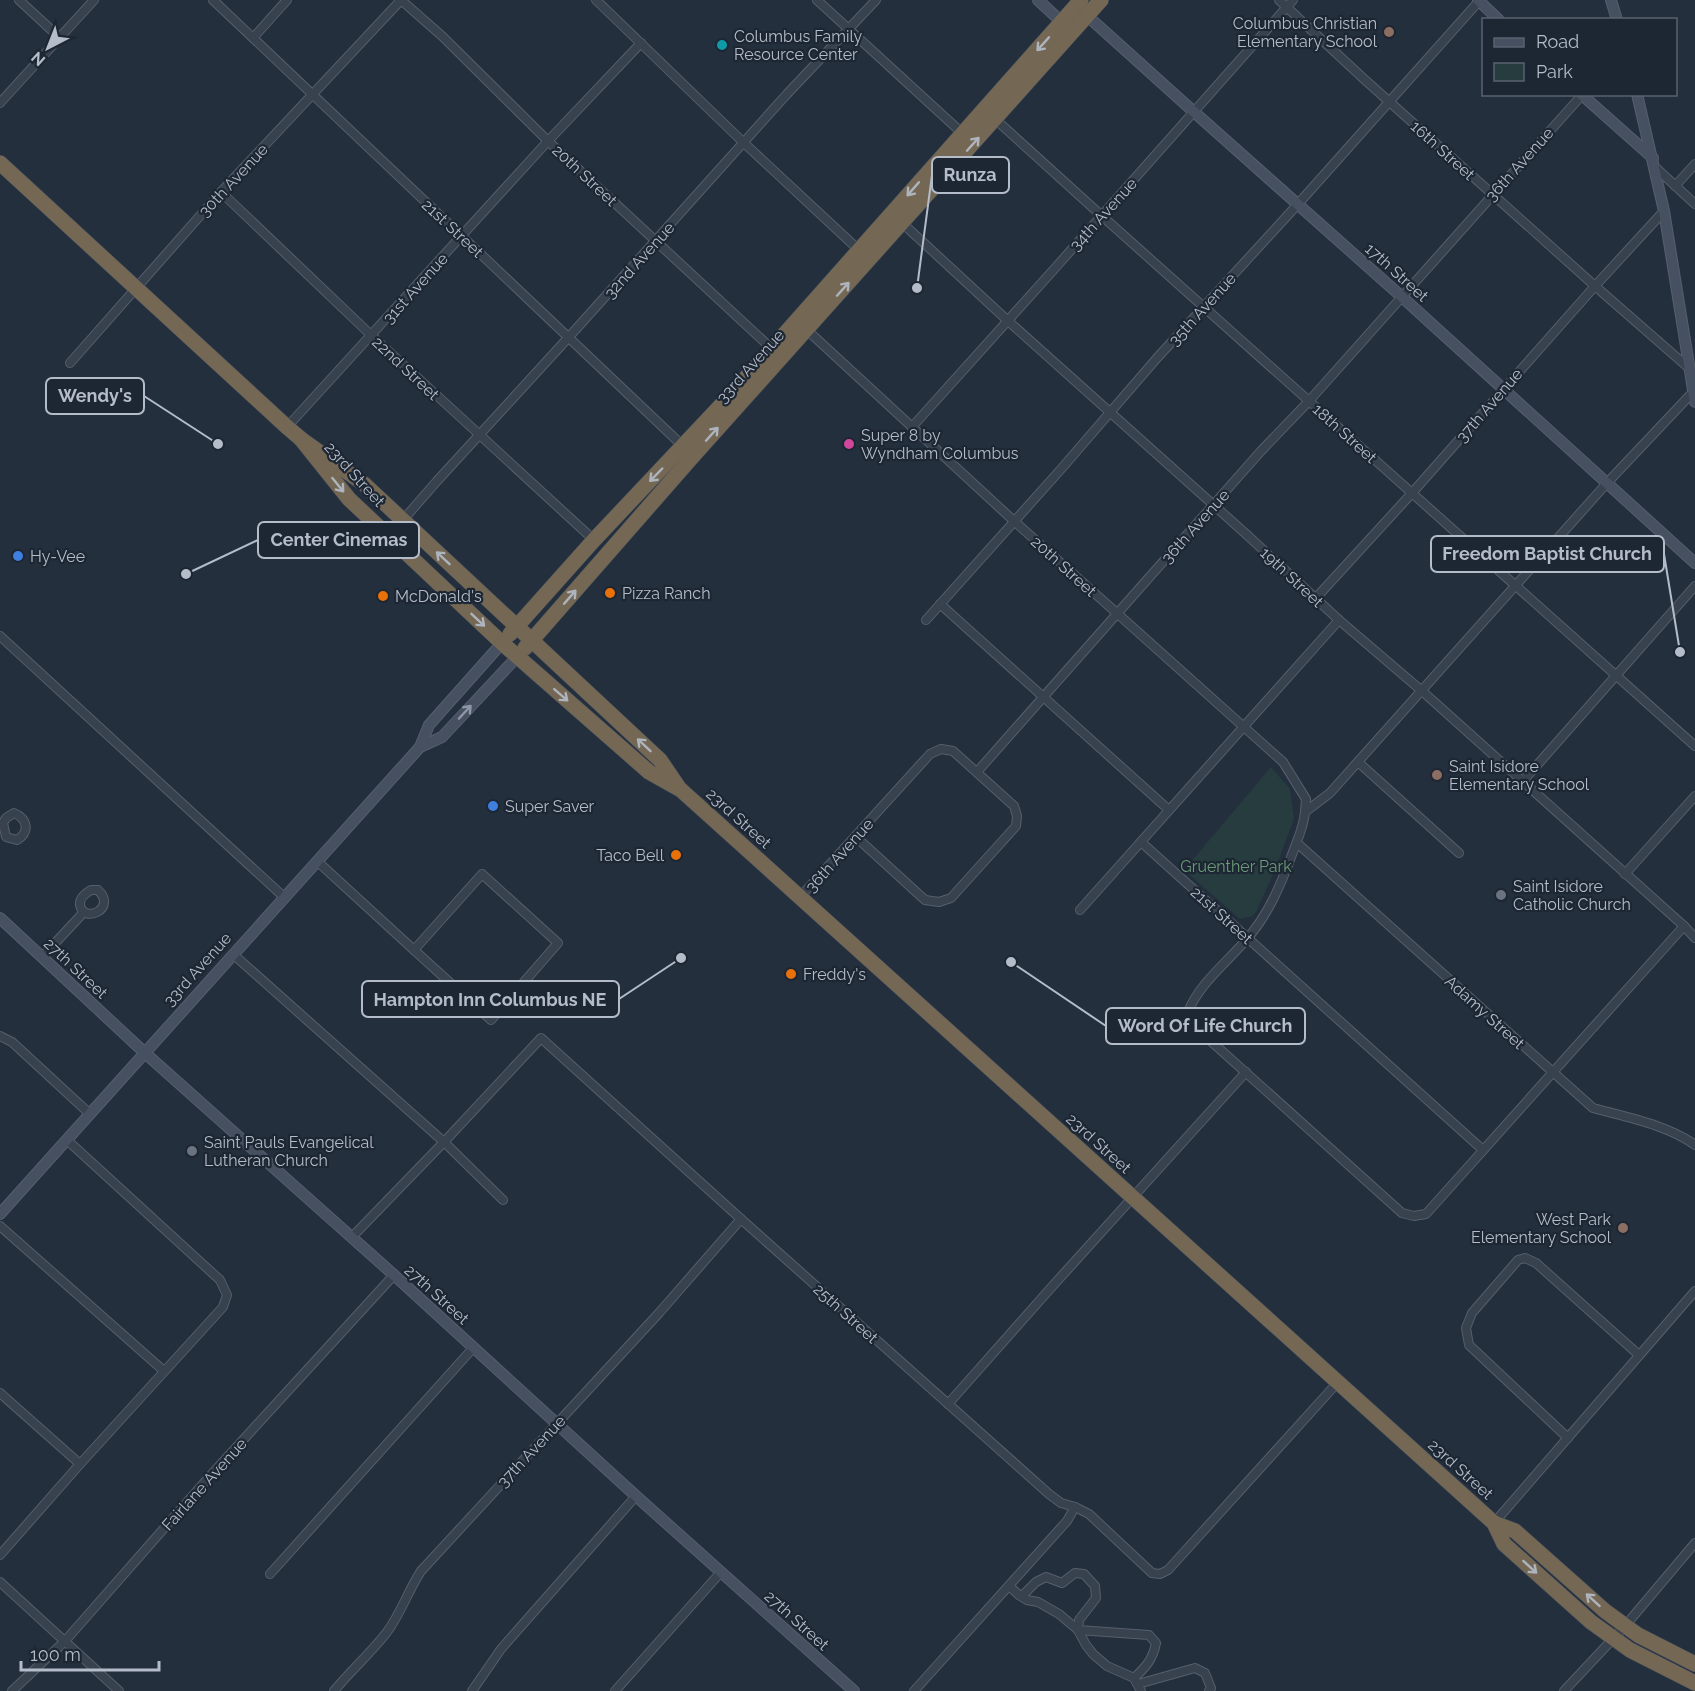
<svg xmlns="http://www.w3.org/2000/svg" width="1695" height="1691" viewBox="0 0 1695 1691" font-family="Raleway,sans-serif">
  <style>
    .green { fill: #263c3f }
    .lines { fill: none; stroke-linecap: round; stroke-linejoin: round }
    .street-casing { stroke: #565f6c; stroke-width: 10 }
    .secondary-casing { stroke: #565f6c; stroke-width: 12 }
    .highway-casing { stroke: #434c59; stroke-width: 16 }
    .street { stroke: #38414e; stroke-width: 8 }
    .secondary { stroke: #465061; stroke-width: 10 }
    .highway { stroke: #746855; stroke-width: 15 }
    .oneway { stroke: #aeb4bd }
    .oneway2 { stroke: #8e96a5 }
    .education-dot { fill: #8d6e63; stroke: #1d2633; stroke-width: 2 }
    .culture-dot { fill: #0f9aa8; stroke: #1d2633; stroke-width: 2 }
    .hotel-dot { fill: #d1479c; stroke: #1d2633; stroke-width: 2 }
    .shop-dot { fill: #3f7fe0; stroke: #1d2633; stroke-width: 2 }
    .food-dot { fill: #e8710a; stroke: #1d2633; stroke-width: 2 }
    .worship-dot { fill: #6b7280; stroke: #1d2633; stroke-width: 2 }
    .labels { text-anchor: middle; stroke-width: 4.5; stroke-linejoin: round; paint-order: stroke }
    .poi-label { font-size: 16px; fill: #b4bcc9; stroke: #1d2633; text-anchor: start }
    .street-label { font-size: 16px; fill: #b4bcc9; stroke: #1d2633 }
    .park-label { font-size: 16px; fill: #6b9a76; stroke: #1d2633 }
    .leader { fill: none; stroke: #b4bcc9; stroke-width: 2 }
    .callout-dot { fill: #b4bcc9; stroke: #1d2633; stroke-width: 2 }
    .callout { fill: #1d2633; stroke: #b4bcc9; stroke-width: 2 }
    .callout-label { font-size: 18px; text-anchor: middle; font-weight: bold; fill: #b4bcc9 }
  </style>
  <rect width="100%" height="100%" fill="#242f3e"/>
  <!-- green -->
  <path class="green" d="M1271 767 1290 789 1294 819 1274 872 1256 912 1252 916 1240 919 1184 870Z"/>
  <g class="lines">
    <defs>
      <g id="street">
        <path d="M19 0 59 37"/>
        <path d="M213 0 685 448"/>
        <path d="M401 0 442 36 548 141 771 348"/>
        <path d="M596 0 744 143 861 252"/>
        <path d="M817 0 962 133"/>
        <path d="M1279 0 1364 79 1595 286 1690 369"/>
        <path d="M253 38 287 0"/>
        <path d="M0 103 94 0"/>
        <path d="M995 119 1102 216 1695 746"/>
        <path d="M1655 167 1695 204"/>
        <path d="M1675 186 1695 164"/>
        <path d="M221 192 371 335 594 540"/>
        <path d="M900 221 1007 320 1246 534 1339 620 1422 691 1684 926 1695 938"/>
        <path d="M807 330 1014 521 1283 762 1306 799 1305 812"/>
        <path d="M70 363 221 192 401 0"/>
        <path d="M287 427 548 141 641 43"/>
        <path d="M912 427 1056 267 1293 0"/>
        <path d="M403 520 437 481 568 338 787 94 876 0"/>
        <path d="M1315 599 1412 493 1595 286 1664 211"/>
        <path d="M940 604 1169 810"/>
        <path d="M926 620 1062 468 1157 358 1298 204 1480 0"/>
        <path d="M0 636 285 898"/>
        <path d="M1358 762 1459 853"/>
        <path d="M977 772 1261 451 1309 401 1582 95"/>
        <path d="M1523 781 1695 586"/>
        <path d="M14 813C28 819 30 832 17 840L6 837 3 823 6 818Z"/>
        <path d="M1141 842 1483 1150"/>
        <path d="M1297 843 1593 1108C1626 1117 1668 1125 1695 1145"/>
        <path d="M318 862 414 950"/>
        <path d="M482 874 558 943 491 1020 414 950Z"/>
        <path d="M1625 874 1695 796"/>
        <path d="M91 890H98C118 909 83 924 80 905 79 898 86 893 91 890Z"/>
        <path d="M800 897 930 754 941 749 953 751 1014 806 1017 816 1016 826 951 898 939 902 925 900 856 837"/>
        <path d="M1080 910 1339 620"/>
        <path d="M1684 926 1426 1214 1414 1216 1402 1213 1204 1035 1191 1021 1188 1012C1199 984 1226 963 1246 940 1269 914 1281 884 1293 852 1298 838 1304 826 1305 812L1330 793 1607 483 1693 392"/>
        <path d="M234 955 444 1142 503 1200"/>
        <path d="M42 957 84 912"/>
        <path d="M0 1036 12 1042 90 1114"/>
        <path d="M0 1226 164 1371"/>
        <path d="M352 1237 444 1142 541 1038 741 1219 1049 1494 1061 1503 1075 1507 1089 1514 1152 1573 1160 1574 1168 1570 1338 1382"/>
        <path d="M0 1393 80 1464"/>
        <path d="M948 1404 1049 1290 1246 1072"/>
        <path d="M1568 1438 1469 1345 1466 1328 1472 1313 1518 1260 1525 1258 1536 1263 1639 1355"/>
        <path d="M1494 1523 1695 1291"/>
        <path d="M0 1555 80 1464 223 1307 227 1295 220 1280 67 1140"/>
        <path d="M270 1574 474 1347"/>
        <path d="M0 1582 119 1691"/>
        <path d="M1009 1586 1019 1595 1027 1600 1038 1602 1059 1614 1078 1630 1086 1645 1093 1654 1107 1666 1134 1678 1141 1691"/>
        <path d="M1022 1596 1036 1582 1046 1577 1062 1583 1075 1573 1084 1574 1095 1586 1096 1598 1079 1620 1078 1630 1149 1635 1156 1643C1153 1659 1146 1667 1134 1678"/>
        <path d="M1138 1684 1195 1668 1205 1673 1211 1688 1209 1691"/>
        <path d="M12 1691 65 1641 210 1476 394 1275"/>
        <path d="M334 1691C351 1670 371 1653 387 1632 401 1613 408 1591 421 1571L659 1313 741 1219"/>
        <path d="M472 1691 501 1649 636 1496"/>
        <path d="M615 1691 721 1572"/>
        <path d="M914 1691 1067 1521 1075 1507"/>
        <path d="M1564 1691 1625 1626 1695 1543"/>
      </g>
      <g id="secondary">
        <path d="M1038 0 1066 26"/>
        <path d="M1478 0 1499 20"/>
        <path d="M1611 0 1617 20"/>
        <path d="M1083 12 1194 112 1402 297 1695 563"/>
        <path d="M1581 94 1653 158"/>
        <path d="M1637 94 1664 211 1695 402"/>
        <path d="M420 747 442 737 517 657"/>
        <path d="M0 918 145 1053 394 1275 636 1496 854 1691"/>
        <path d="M0 1214 420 747 429 725 502 643"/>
      </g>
      <g id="highway">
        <path d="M0 163 287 427 301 439 364 484 660 760 679 788"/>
        <path d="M301 439 349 499 502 643 649 772 681 790 741 844 1494 1523 1504 1544 1591 1622 1630 1650 1695 1683"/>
        <path d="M510 634 594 540 727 399 1081 0"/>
        <path d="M525 648 693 456 1101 0"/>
        <path d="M1494 1523 1515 1531 1605 1611 1638 1635 1695 1664"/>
      </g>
    </defs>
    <!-- street casing -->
    <use href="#street" class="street-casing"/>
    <!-- secondary casing -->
    <use href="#secondary" class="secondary-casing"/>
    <!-- highway casing -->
    <use href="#highway" class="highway-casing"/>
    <!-- street -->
    <use href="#street" class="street"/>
    <!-- secondary -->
    <use href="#secondary" class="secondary"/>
    <!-- highway -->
    <use href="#highway" class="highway"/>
  </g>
  <!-- one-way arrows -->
  <defs><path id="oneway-shaft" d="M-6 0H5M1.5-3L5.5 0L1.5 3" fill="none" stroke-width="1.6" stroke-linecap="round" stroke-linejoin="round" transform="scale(1.5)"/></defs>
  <g class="oneway">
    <use href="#oneway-shaft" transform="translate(1043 44) rotate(132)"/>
    <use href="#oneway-shaft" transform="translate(973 144) rotate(-48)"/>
    <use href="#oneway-shaft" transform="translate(913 189) rotate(131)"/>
    <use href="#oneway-shaft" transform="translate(843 289) rotate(-48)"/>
    <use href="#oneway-shaft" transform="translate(712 434) rotate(-48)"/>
    <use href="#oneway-shaft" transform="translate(656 475) rotate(134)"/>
    <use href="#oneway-shaft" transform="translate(338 485) rotate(51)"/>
    <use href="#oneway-shaft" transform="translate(443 558) rotate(-137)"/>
    <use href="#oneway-shaft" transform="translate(570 597) rotate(-49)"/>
    <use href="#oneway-shaft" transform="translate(478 620) rotate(43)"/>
    <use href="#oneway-shaft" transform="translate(561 695) rotate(41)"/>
    <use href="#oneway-shaft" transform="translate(644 745) rotate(-137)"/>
    <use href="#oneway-shaft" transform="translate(1530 1567) rotate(42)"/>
    <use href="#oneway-shaft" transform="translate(1593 1600) rotate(-138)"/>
  </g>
  <use class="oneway2" href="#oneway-shaft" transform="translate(465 712) rotate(-47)"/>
  <!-- markers -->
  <g class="education-dot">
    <circle cx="1389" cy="32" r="6"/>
    <circle cx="1437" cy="775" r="6"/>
    <circle cx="1623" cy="1228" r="6"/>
  </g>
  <circle class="culture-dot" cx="722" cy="45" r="6"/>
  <circle class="hotel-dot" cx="849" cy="444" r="6"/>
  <g class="shop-dot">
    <circle cx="18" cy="556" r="6"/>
    <circle cx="493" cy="806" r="6"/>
  </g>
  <g class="food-dot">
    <circle cx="610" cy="593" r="6"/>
    <circle cx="383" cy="596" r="6"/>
    <circle cx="676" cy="855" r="6"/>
    <circle cx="791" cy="974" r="6"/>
  </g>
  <g class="worship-dot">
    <circle cx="1501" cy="895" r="6"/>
    <circle cx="192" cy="1151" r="6"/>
  </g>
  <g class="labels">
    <!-- poi labels -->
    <g class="poi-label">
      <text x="1377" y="29" text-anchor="end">Columbus Christian<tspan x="1377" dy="18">Elementary School</tspan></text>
      <text x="734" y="42">Columbus Family<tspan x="734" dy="18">Resource Center</tspan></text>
      <text x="861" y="441">Super 8 by<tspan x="861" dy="18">Wyndham Columbus</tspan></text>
      <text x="30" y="562">Hy-Vee</text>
      <text x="622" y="599">Pizza Ranch</text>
      <text x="395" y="602">McDonald's</text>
      <text x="1449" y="772">Saint Isidore<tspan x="1449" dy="18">Elementary School</tspan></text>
      <text x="505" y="812">Super Saver</text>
      <text x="664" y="861" text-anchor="end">Taco Bell</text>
      <text x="1513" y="892">Saint Isidore<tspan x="1513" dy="18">Catholic Church</tspan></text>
      <text x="803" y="980">Freddy's</text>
      <text x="204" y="1148">Saint Pauls Evangelical<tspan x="204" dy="18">Lutheran Church</tspan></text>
      <text x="1611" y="1225" text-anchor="end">West Park<tspan x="1611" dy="18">Elementary School</tspan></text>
    </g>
    <!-- street labels -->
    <g class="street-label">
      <text transform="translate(1443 150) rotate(42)" y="6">16th Street</text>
      <text transform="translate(1519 164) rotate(-48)" y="6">36th Avenue</text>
      <text transform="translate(585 175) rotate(43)" y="6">20th Street</text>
      <text transform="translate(233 180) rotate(-47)" y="6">30th Avenue</text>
      <text transform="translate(1103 214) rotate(-48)" y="6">34th Avenue</text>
      <text transform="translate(453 228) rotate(43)" y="6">21st Street</text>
      <text transform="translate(639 260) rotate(-48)" y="6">32nd Avenue</text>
      <text transform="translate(1397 272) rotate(42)" y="6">17th Street</text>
      <text transform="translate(415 288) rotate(-48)" y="6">31st Avenue</text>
      <text transform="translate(1202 309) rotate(-48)" y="6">35th Avenue</text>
      <text transform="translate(750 366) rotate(-48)" y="6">33rd Avenue</text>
      <text transform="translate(406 368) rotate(43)" y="6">22nd Street</text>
      <text transform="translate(1489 405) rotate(-49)" y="6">37th Avenue</text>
      <text transform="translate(1345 433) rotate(42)" y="6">18th Street</text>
      <text transform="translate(355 474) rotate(48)" y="6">23rd Street</text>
      <text transform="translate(1195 526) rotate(-48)" y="6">36th Avenue</text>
      <text transform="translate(1064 566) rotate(42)" y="6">20th Street</text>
      <text transform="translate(1292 577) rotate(43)" y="6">19th Street</text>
      <text transform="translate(739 818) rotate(42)" y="6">23rd Street</text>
      <text transform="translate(839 855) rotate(-48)" y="6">36th Avenue</text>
      <text transform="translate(1222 915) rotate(42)" y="6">21st Street</text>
      <text transform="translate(76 968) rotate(43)" y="6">27th Street</text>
      <text transform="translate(197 969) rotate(-48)" y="6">33rd Avenue</text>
      <text transform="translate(1485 1012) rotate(42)" y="6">Adamy Street</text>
      <text transform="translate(1099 1143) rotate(42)" y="6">23rd Street</text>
      <text transform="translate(437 1294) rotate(42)" y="6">27th Street</text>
      <text transform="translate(846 1313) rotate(42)" y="6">25th Street</text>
      <text transform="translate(531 1451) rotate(-47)" y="6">37th Avenue</text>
      <text transform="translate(1461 1469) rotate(42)" y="6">23rd Street</text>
      <text transform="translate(204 1484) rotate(-48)" y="6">Fairlane Avenue</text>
      <text transform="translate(797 1620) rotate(42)" y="6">27th Street</text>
    </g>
    <!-- park labels -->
    <g class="park-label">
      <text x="1236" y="872">Gruenther Park</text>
    </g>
  </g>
  <!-- callouts -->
  <path class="leader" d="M917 288L932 175M218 444L144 396M186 574L258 540M1680 652L1664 554M681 958L619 999M1011 962L1106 1026"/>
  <g class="callout-dot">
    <circle cx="917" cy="288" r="6"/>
    <circle cx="218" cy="444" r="6"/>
    <circle cx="186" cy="574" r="6"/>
    <circle cx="1680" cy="652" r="6"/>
    <circle cx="681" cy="958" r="6"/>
    <circle cx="1011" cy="962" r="6"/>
  </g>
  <g class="callout">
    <rect x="932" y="157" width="77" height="36" rx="6"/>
    <rect x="46" y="378" width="98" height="36" rx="6"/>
    <rect x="258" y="522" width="161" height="36" rx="6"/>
    <rect x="1431" y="536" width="233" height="36" rx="6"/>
    <rect x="362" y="981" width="257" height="36" rx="6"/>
    <rect x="1106" y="1008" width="199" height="36" rx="6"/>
  </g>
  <g class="callout-label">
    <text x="970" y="181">Runza</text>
    <text x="95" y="402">Wendy's</text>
    <text x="339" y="546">Center Cinemas</text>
    <text x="1547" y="560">Freedom Baptist Church</text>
    <text x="490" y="1006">Hampton Inn Columbus NE</text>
    <text x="1205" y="1032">Word Of Life Church</text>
  </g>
  <!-- legend -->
  <rect x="1482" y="18" width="195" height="78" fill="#1d2633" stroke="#59626f" stroke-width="1.5"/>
  <rect x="1494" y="38" width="30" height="9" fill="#465061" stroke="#59626f" stroke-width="1.5"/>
  <text x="1536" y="48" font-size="18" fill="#b4bcc9">Road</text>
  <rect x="1494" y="63" width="30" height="18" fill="#263c3f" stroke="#59626f" stroke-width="1.5"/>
  <text x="1536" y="78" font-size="18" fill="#b4bcc9">Park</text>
  <!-- north arrow -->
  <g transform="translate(48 48) rotate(222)" stroke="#1d2633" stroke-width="4.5" paint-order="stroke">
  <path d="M0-4.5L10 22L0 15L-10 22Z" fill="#b4bcc9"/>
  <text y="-9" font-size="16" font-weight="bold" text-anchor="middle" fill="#b4bcc9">N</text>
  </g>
  <!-- scale -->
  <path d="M21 1661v9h138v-9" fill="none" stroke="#b4bcc9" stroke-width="3"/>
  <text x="30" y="1661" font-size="18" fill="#b4bcc9" stroke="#1d2633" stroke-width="4.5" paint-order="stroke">100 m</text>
</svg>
